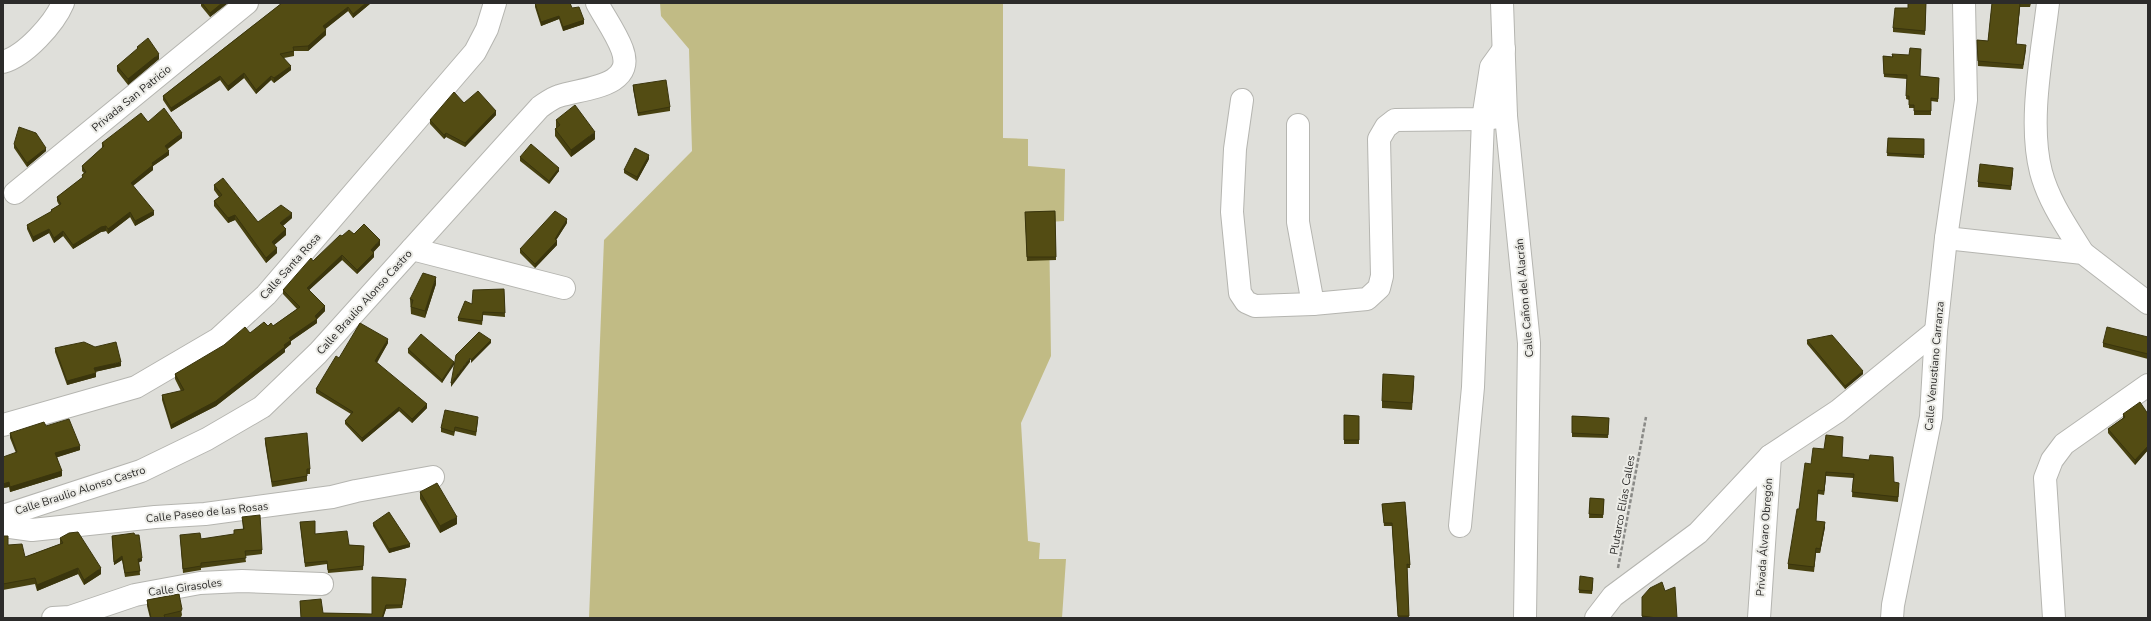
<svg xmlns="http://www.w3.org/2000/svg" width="2151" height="621" viewBox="0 0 2151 621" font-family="'Nunito Sans',sans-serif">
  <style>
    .green { fill: #c1bb85 }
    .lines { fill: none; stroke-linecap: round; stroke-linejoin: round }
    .minor-casing { stroke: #b5b5b0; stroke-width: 24 }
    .major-casing { stroke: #b5b5b0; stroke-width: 24 }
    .path { stroke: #8a8a87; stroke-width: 2.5; stroke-dasharray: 4 2; stroke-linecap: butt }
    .minor { stroke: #fff; stroke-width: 22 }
    .major { stroke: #fff; stroke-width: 22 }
    .wall { fill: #474110 }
    .shaded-wall { fill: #3a350d }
    .building { fill: #534c13; stroke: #3a350d }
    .labels { text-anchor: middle; stroke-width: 4; stroke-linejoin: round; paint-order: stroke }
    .street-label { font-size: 11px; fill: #2c2b2a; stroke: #ecece7 }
  </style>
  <rect width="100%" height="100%" fill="#dfdfda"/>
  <!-- green -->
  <path class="green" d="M660 3H1003V138L1028 139V166L1065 169 1064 221 1049 222 1051 356 1021 423 1028 541 1040 543 1039 559H1066L1062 618H589L604 240 692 151 689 49 661 16Z"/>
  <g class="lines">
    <defs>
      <g id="minor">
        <path d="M2048 3C2042 55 2028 122 2041 172 2049 202 2067 227 2083 253"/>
        <path d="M3 62C25 56 54 24 63 3"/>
        <path d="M1242 100 1235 149 1232 212 1240 293 1246 302 1255 306 1313 304 1367 299 1379 288 1382 276 1379 139 1386 127 1395 120 1483 119 1506 116"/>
        <path d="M1298 125V222L1313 304"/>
        <path d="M15 193 247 3"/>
        <path d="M1946 238 2083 253 2148 303"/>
        <path d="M412 249 564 288"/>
        <path d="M3 425 136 387 218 339 266 295 475 52 487 29 495 3"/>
        <path d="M3 516 141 471 207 439 262 407 318 353 540 107C546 103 552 98 559 96 581 88 637 88 622 49 616 33 605 18 597 3"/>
        <path d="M3 526 32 530 155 517 205 514 332 497 356 491 433 477"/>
        <path d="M1460 526 1473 387 1483 119 1491 67 1504 49"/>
        <path d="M53 618 70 617 135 595 200 583 242 581 322 584"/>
        <path d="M1596 618 1613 596 1698 533 1770 456 1838 411 1936 331"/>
        <path d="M1759 618 1770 456"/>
        <path d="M1892 618 1893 605 1931 417 1936 331 1946 238 1966 100 1964 3"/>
        <path d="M2054 618 2045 478 2052 460 2064 444 2148 385"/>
      </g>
      <path id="major" d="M1502 3 1506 116 1529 343 1525 618"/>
    </defs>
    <!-- minor casing -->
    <use href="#minor" class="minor-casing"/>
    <!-- major casing -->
    <use href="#major" class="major-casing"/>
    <!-- path -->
    <path class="path" d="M1618 568 1646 417"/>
    <!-- minor -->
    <use href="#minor" class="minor"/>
    <!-- major -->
    <use href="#major" class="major"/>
  </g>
  <!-- wall -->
  <g class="wall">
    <path d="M201 3H228L210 17 201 6Z"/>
    <path d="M282 3H371L353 18 348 11 325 29 326 35 308 51H294V56L284 58 291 70 274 83 271 80 256 94 244 78 228 91 220 80 171 112 163 100V96Z"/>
    <path d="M535 3 572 8 584 24 563 31 559 19 541 26 535 7Z"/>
    <path d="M1926 3 1925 35 1893 32V28L1908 8Z"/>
    <path d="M1992 3H2031L2030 7H2020L2016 44 2026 50 2023 69 1978 66 1977 40 1988 41Z"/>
    <path d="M137 47 159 59 128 85 117 71V66L137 50Z"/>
    <path d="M1892 54 1920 76 1939 78 1938 102 1931 101V115H1914V108H1909V100L1906 99 1907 79 1884 77 1883 56 1892 57Z"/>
    <path d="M633 85 670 107V111L638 116 633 89Z"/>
    <path d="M464 103 496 115 465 147 446 137 444 139 430 124V120Z"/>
    <path d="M556 120 595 139 571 157 555 136V129L556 128Z"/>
    <path d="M148 122 182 138 168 149 169 155 153 166V170L133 186 154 215 135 226 130 217 108 234 106 231 101 232 73 249 63 236 54 243 49 233 33 242 27 229V225L51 212V210L59 205 57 201V197L82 178V175L84 173 82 171V166L102 148V143Z"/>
    <path d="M1888 138 1924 139V158L1887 156Z"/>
    <path d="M14 144 46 151 27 167 14 148Z"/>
    <path d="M520 157 559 171 549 184 520 161Z"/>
    <path d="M649 159 637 181 624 173V170Z"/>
    <path d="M2013 172 2011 190 1978 187V182Z"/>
    <path d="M214 185 258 222 292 218 283 226 286 235 274 245 277 253 266 263 235 220 228 223 214 206V201L219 197 214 190Z"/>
    <path d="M1055 211 1056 260 1027 261 1025 212Z"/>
    <path d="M567 223 556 240 557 245 535 268 520 253V249Z"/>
    <path d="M354 234 380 245 373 252 374 257 357 274 342 260 309 290 325 311 317 319V323L291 341V344L285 349V352L216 406 171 429 162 400V395L181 391 175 379V374L250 333 268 326H273L297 309 283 294V290L313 261 342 236Z"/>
    <path d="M436 284 425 318 411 314 410 299Z"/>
    <path d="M504 289 505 317 483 315 482 325 458 321V318L472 304Z"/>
    <path d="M2148 337V359L2103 347V343Z"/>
    <path d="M1807 340 1863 374 1845 389 1807 344Z"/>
    <path d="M388 343 377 363 427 408 412 423 399 411 362 442 345 424V421L351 414 316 393V389L339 358Z"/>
    <path d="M55 348 121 366 95 372 96 377 67 385 55 352Z"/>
    <path d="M408 349 454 362 442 383 408 353Z"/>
    <path d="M1414 383 1412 410 1382 408V401Z"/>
    <path d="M2123 414H2148V450L2135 465 2108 433V429L2123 418Z"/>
    <path d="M1344 415 1359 416V444H1344Z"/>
    <path d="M1572 416 1609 418 1608 438 1572 437Z"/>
    <path d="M478 420 476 436 455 431 454 436 441 432V428Z"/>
    <path d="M46 426 80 450 57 457 62 476 10 492 9 487 3 488 16 453 10 438V433Z"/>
    <path d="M265 438 310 469V474H307V481L272 487 265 443Z"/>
    <path d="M1842 457 1894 482 1899 487 1898 502 1852 497 1853 478 1826 476 1824 495 1818 494 1816 521 1825 527 1820 553H1816L1814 572 1788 569V564L1799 509 1811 464Z"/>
    <path d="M420 492 457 524 440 533 420 499Z"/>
    <path d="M1590 498 1604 499 1603 518H1589Z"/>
    <path d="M1405 502 1410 565V568H1407L1409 618H1398L1392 526H1384L1382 504Z"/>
    <path d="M242 517 262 550V554L245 556 246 562 201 568V570L183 573 180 535 201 539 234 535V530L243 529Z"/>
    <path d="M300 522 315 534 349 545 364 546 363 570 328 573 327 564 305 567Z"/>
    <path d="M373 523 410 547 389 553 373 526Z"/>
    <path d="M3 536 8 545 25 557 60 544V538L101 574 84 585 78 574 37 591 35 584 3 590Z"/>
    <path d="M112 536 142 561 139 562 140 575 125 577 122 560 114 565Z"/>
    <path d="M1593 581 1592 594 1579 593V590Z"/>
    <path d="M406 582 402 608 386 609 383 618H301L300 601 323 613 372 614Z"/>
    <path d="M1665 591 1677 618H1642V597Z"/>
    <path d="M179 594 182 615 181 617 177 618H150L147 606V600Z"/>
  </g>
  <!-- shaded-wall -->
  <g class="shaded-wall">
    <path d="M222 3H228L210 17V13Z"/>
    <path d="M366 3H371L353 18V14Z"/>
    <path d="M2020 3V7L2016 48V44Z"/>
    <path d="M348 7V11L323 31V26Z"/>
    <path d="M559 16V19L541 26V22Z"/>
    <path d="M584 20V24L563 31V27Z"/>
    <path d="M326 30V35L308 51V46Z"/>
    <path d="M159 54V59L128 85V79Z"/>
    <path d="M291 66V70L274 83V78Z"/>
    <path d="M244 73V78L228 91V86Z"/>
    <path d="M220 76V80L171 112V108Z"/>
    <path d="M271 76V80L256 94V90Z"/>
    <path d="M496 111V115L465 147V143Z"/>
    <path d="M595 132V139L571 157V150Z"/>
    <path d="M182 133V138L165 150V146Z"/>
    <path d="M446 133V137L444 139V135Z"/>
    <path d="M46 148V151L27 167V163Z"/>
    <path d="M169 151V155L153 166V170L131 187V183L152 163Z"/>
    <path d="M649 155V159L637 181V177Z"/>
    <path d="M559 168V171L549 184V181Z"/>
    <path d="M154 211V215L135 226V221Z"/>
    <path d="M130 212V217L108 234V229Z"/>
    <path d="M292 213V218L280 228V223Z"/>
    <path d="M235 215V220L228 223V218Z"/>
    <path d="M567 219V223L555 242V239Z"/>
    <path d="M106 226V231L101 232 73 249V245L101 227Z"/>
    <path d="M49 229V233L33 242V237Z"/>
    <path d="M286 229V235L272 247V242Z"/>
    <path d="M63 231V236L54 243V238Z"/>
    <path d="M380 240V245L371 255V250Z"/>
    <path d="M557 241V245L535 268V264Z"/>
    <path d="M277 248V253L266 263V258Z"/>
    <path d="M374 253V257L357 274V270Z"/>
    <path d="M342 255V260L307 292V288Z"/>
    <path d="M436 277V284L425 318V311Z"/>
    <path d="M325 306V311L317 319V323L291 341V344L285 349V352L216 406 171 429V425L284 345 289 338 315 316Z"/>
    <path d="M388 339V343L375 365V361Z"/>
    <path d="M491 340V343L471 363V360Z"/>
    <path d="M470 358V362L451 387V383Z"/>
    <path d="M121 362V366L94 372V368Z"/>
    <path d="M454 362V365L442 383V380Z"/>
    <path d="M1863 371V374L1845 389V386Z"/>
    <path d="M96 373V377L67 385V381Z"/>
    <path d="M427 404V408L412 423V419Z"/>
    <path d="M399 407V411L362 442V438Z"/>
    <path d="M80 446V450L55 458V453Z"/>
    <path d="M2148 446V450L2135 465V460Z"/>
    <path d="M62 471V476L10 492V487Z"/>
    <path d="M1826 472V476L1824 495V491Z"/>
    <path d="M9 482V487L3 488V484Z"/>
    <path d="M457 517V524L440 533V526Z"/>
    <path d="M1825 522V527L1820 553V549Z"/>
    <path d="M410 544V547L389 553V549Z"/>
    <path d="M122 556V560L114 565V562Z"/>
    <path d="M142 558V561L138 563V559Z"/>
    <path d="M78 568V574L37 591V585Z"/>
    <path d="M101 568V574L84 585V580Z"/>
    <path d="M386 605V609L383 618H382Z"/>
  </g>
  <!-- building -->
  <g class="building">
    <path d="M202 3H222L210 13Z"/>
    <path d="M282 3H366L353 14 348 7 323 26 326 30 308 46 293 47 294 51 280 54 291 66 274 78 271 76 256 90 244 73 228 86 220 76 171 108 163 96Z"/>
    <path d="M535 3H570L572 8 579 7 584 20 563 27 559 16 541 22Z"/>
    <path d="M1908 3H1926L1925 31 1893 28 1895 8H1908Z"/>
    <path d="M1992 3H2020L2016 44 2026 45 2023 65 1978 61 1977 40 1988 41Z"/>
    <path d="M148 38 159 54 128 79 117 66 138 48 137 47Z"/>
    <path d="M1910 48 1921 49 1920 76 1939 78 1938 99 1931 98V111H1914V105H1909V96H1906L1907 75 1884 74 1883 56 1893 57 1892 54 1909 55Z"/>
    <path d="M666 80 670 107 638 113 633 85Z"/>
    <path d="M478 91 496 111 465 143 446 133 444 135 430 120 454 92 464 103Z"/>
    <path d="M575 105 595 132 571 150 555 129 560 125 556 120Z"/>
    <path d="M164 108 182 133 165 146 169 151 152 163 153 165 131 183 154 211 135 221 130 212 108 229 106 226 101 227 73 245 63 231 54 238 49 229 33 237 27 225 52 211 51 210 61 204 57 197 83 177 82 175 86 172 82 166 104 146 102 143 141 113 148 122Z"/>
    <path d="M19 127 36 133 46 148 27 163 14 144Z"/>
    <path d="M1888 138 1924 139V155L1887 153Z"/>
    <path d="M531 144 559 168 549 181 520 157Z"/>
    <path d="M635 148 649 155 637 177 624 170Z"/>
    <path d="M1980 164 2013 168 2011 186 1978 182Z"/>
    <path d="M223 178 258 222 281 205 292 213 280 223 286 229 272 242 277 248 266 258 235 215 228 218 214 201 222 195 214 185Z"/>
    <path d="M555 211 567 219 555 239 557 241 535 264 520 249Z"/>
    <path d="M1055 211 1056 257H1027L1025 212Z"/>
    <path d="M364 224 380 240 371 250 374 253 357 270 342 255 307 288 325 306 315 316 317 319 289 338 291 340 284 345 285 347 216 401 171 425 162 395 184 390 175 374 224 345 245 327 250 333 264 322 268 326 271 323 273 326 300 307 283 290 311 258 313 261 340 235 342 236 349 230 354 234Z"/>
    <path d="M423 273 436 277 425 311 411 307 413 300 410 299Z"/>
    <path d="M504 289 505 313 483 312 482 321 458 318 465 301 472 304 473 290Z"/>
    <path d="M360 323 388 339 375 361 427 404 412 419 399 407 362 438 345 421 353 412 316 389 336 356 339 358Z"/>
    <path d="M2107 327 2148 337V354L2103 343Z"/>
    <path d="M479 332 491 340 471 360 470 358 451 383 456 355Z"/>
    <path d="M421 334 454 362 442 380 408 349Z"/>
    <path d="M1832 335 1863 371 1845 386 1807 340Z"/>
    <path d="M84 342 95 347 116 342 121 362 94 368 96 373 67 381 55 348Z"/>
    <path d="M1383 374 1414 376 1412 403 1382 401Z"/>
    <path d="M2140 402 2148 414V446L2135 460 2108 429 2125 417 2123 414Z"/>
    <path d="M445 410 478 417 476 432 455 427 454 432 441 428Z"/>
    <path d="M1344 415 1359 416V440H1344Z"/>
    <path d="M1572 416 1609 418 1608 435 1572 433Z"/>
    <path d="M69 419 80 446 55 453 62 471 10 487 9 482 3 484V457L17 452 10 433 44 422 46 426Z"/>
    <path d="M307 433 310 469H307V476L272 482 265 438Z"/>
    <path d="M1826 435 1843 437 1842 457 1869 460 1870 455 1893 457 1894 482 1899 483 1898 497 1852 492 1854 474 1826 472 1824 491 1818 490 1816 521 1825 522 1820 549 1816 548 1814 567 1788 564 1797 509H1799L1805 463 1811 464 1813 448 1824 449Z"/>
    <path d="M437 483 457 517 440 526 420 492Z"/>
    <path d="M1590 498 1604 499 1603 515 1589 514Z"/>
    <path d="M1405 502 1410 565 1407 564 1409 616H1398L1392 523H1384L1382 504Z"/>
    <path d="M389 512 410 544 389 549 373 523Z"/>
    <path d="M260 515 262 550 245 551 246 558 201 563V566L183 569 180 535 200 533 201 539 234 534V530L244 529 242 517Z"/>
    <path d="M315 521V534L347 531 349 545 364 546 363 566 328 570 327 561 305 563 300 522Z"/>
    <path d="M78 532 101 568 84 580 78 568 37 585 35 578 3 584V536H8V545L22 544 25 557 63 543 60 538 69 533Z"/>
    <path d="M134 533 135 535H139L142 558 138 559 140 571 125 573 122 556 114 562 112 536Z"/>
    <path d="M1580 576 1593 578 1592 591 1579 590Z"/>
    <path d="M372 577 406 579 402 605H386L382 618H301L300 601 321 599 323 613 372 614Z"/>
    <path d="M1662 582 1665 591 1675 587 1677 618H1657L1642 616V597L1650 588Z"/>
    <path d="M179 594 182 609 181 611 164 615 165 618H151L147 600Z"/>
  </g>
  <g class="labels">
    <!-- street labels -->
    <g class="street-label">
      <text transform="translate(131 98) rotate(-39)" y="4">Privada San Patricio</text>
      <text transform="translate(290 266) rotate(-48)" y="4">Calle Santa Rosa</text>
      <text transform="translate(1524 298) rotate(-95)" y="4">Calle Cañon del Alacrán</text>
      <text transform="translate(364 302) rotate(-48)" y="4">Calle Braulio Alonso Castro</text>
      <text transform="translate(1934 366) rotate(-85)" y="4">Calle Venustiano Carranza</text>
      <text transform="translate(80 490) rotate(-18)" y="4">Calle Braulio Alonso Castro</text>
      <text transform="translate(1622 505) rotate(-80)" y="4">Plutarco Elías Calles</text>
      <text transform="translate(207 512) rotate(-6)" y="4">Calle Paseo de las Rosas</text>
      <text transform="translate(1764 537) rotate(-86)" y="4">Privada Álvaro Obregón</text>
      <text transform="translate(185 587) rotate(-8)" y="4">Calle Girasoles</text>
    </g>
  </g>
  <!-- border -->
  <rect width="2151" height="621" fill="none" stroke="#2c2b2a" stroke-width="8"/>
</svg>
